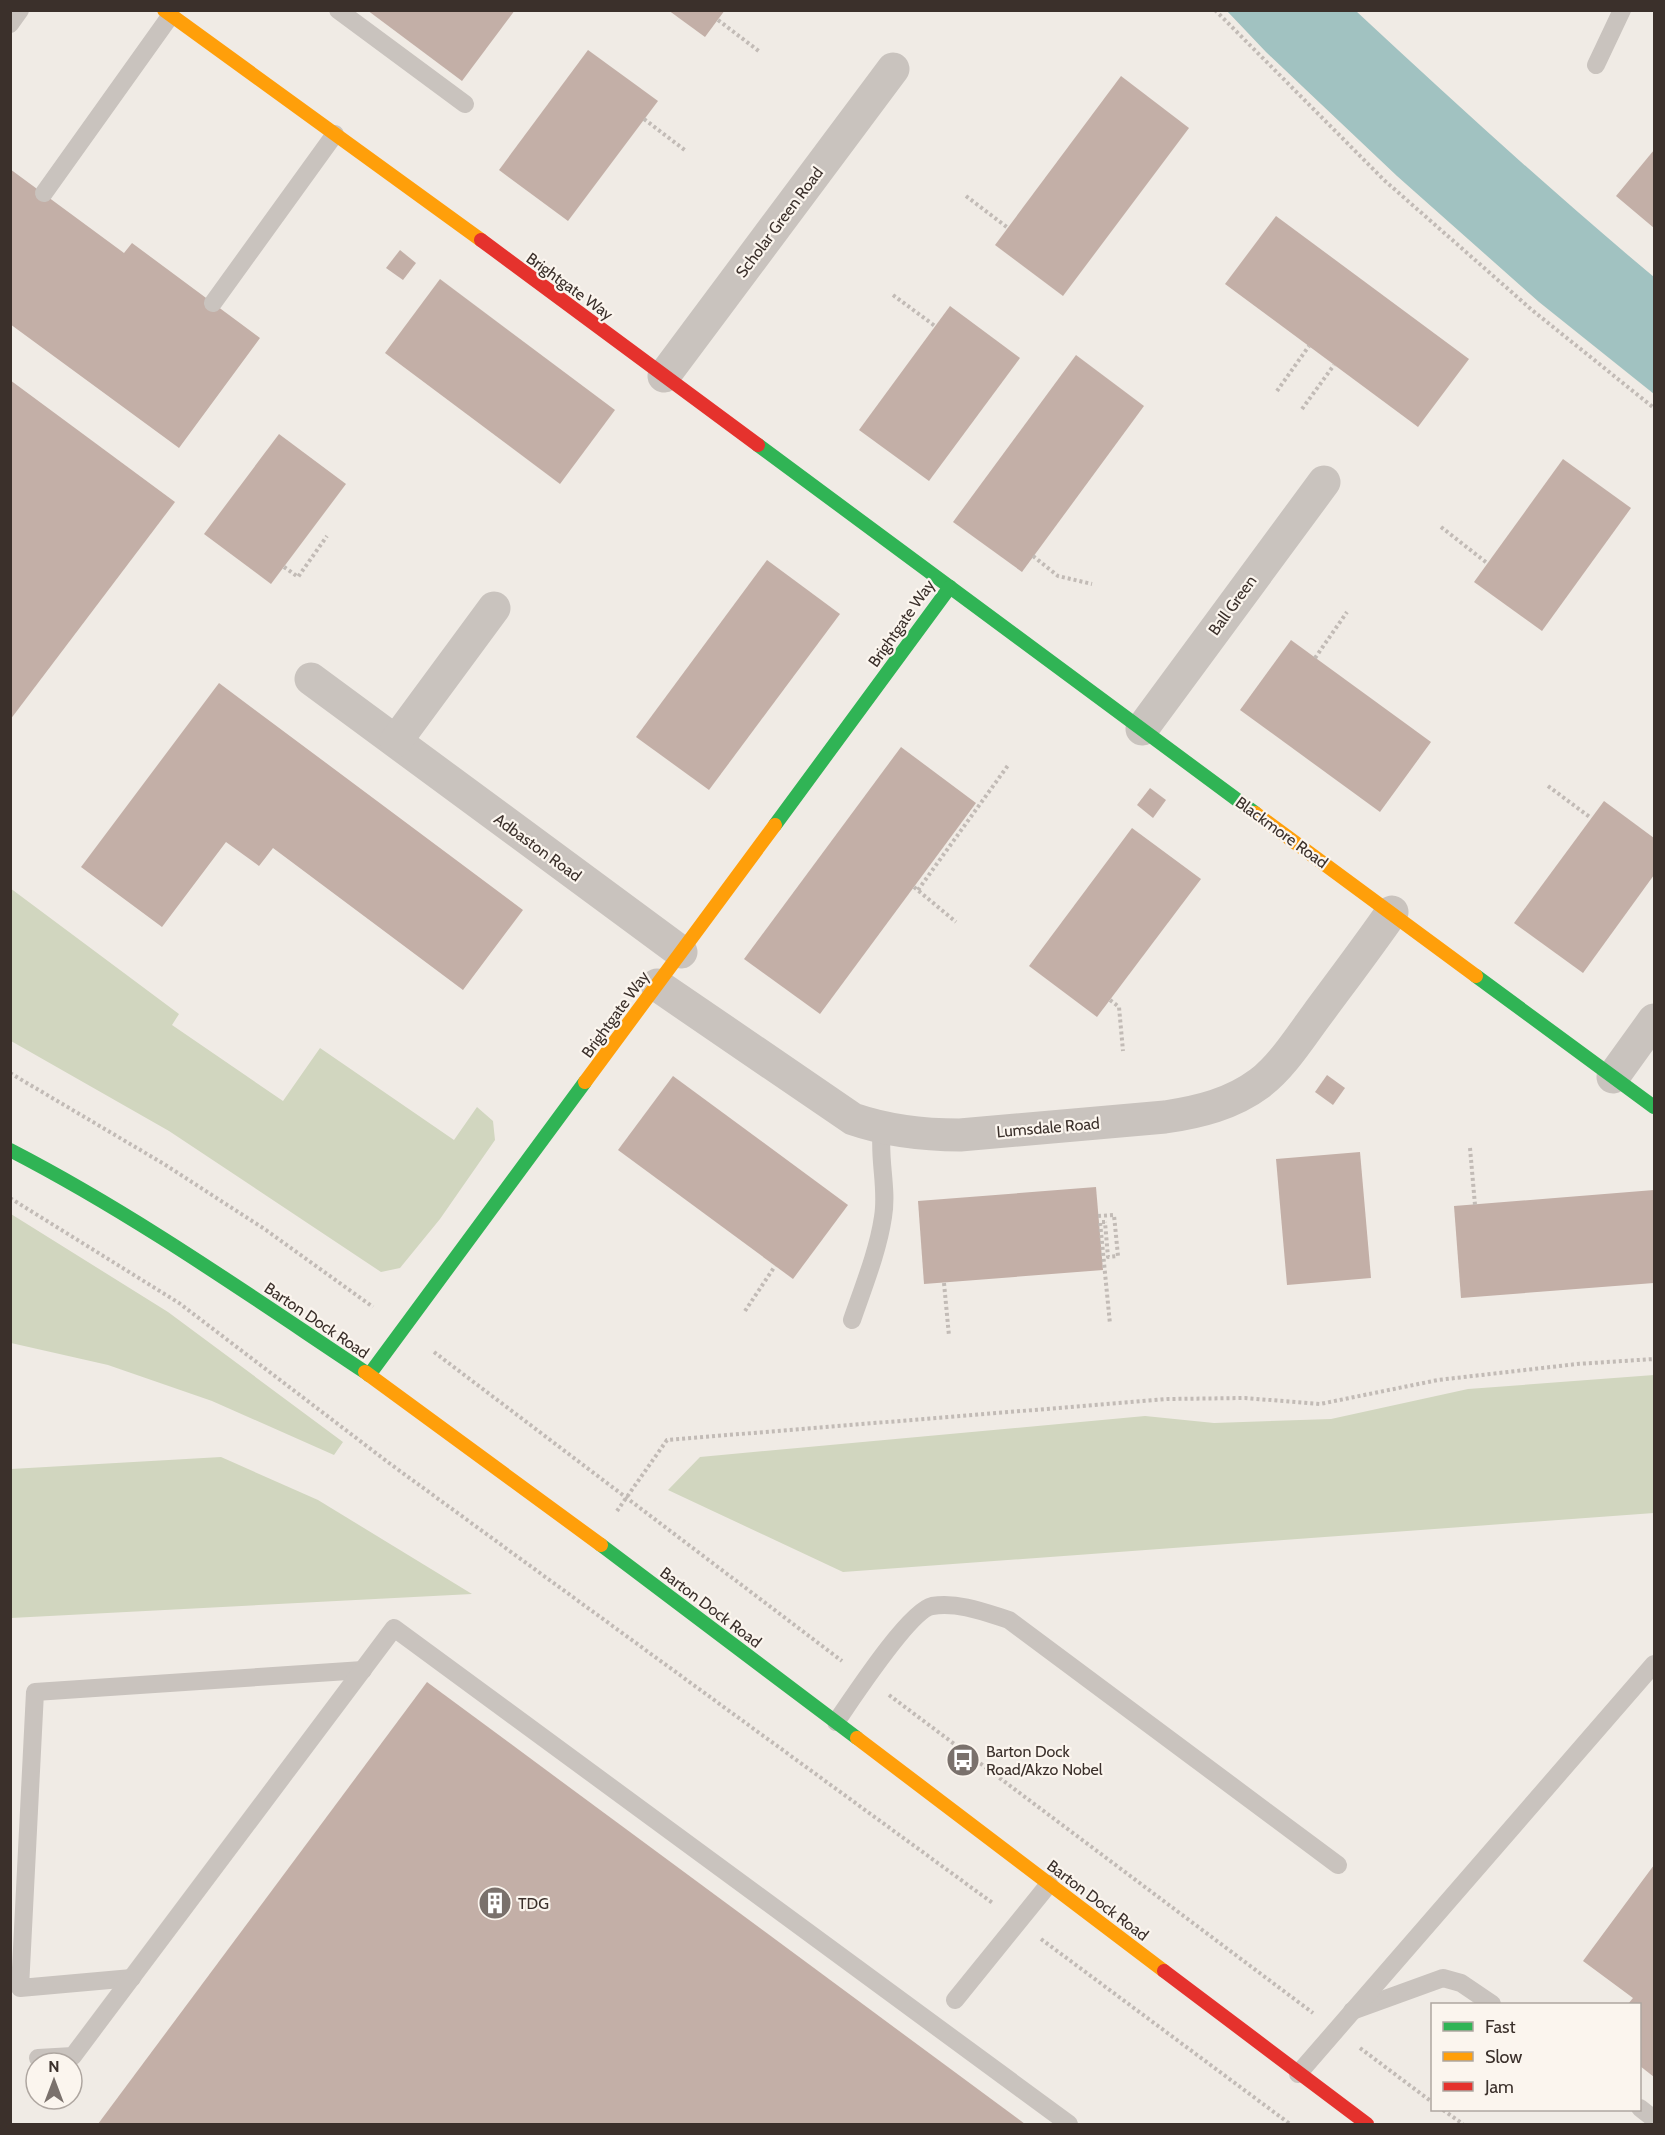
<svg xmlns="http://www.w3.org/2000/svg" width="1665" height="2135" viewBox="0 0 1665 2135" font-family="Cabin,sans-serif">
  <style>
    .green { fill: #d1d6bf }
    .water { fill: #a1c2c1 }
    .building { fill: #c3afa7 }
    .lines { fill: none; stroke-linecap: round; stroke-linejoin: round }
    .path { stroke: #c2bbb6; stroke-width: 4; stroke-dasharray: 3 3; stroke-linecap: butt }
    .lane { stroke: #c9c3be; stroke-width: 18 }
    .street { stroke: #c9c3be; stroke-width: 33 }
    .fast { stroke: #30b455; stroke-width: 14 }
    .slow { stroke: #ff9f0a; stroke-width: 14 }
    .jam { stroke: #e5322d; stroke-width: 14 }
    .labels { text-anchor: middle; stroke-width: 4.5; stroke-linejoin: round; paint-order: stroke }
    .street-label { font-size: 16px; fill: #3b302b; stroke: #fbf5ee }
    .poi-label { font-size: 16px; fill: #3b302b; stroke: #fbf5ee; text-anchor: start }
  </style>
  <rect width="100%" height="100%" fill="#f0ebe5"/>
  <!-- green -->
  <g class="green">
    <path d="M10 888 179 1014 172 1025 283 1101 320 1048 454 1140 477 1107 493 1121 495 1140 440 1219 400 1268 381 1272 169 1131 11 1041Z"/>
    <path d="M11 1214 168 1312 343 1442 334 1455 212 1401 108 1365 11 1343Z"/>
    <path d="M1654 1375V1513L843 1572 668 1490 700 1457 1145 1416 1214 1423 1331 1419 1468 1389Z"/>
    <path d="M221 1457 318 1500 472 1594 11 1618V1469Z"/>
  </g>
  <!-- water -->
  <path class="water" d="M1227 11H1356C1454 102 1552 192 1654 277V394L1539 302 1397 176 1266 52Z"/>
  <!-- building -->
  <g class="building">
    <path d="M367 10H515L462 81Z"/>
    <path d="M668 10H725L705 37Z"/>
    <path d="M588 50 658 101 568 221 499 170Z"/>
    <path d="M1121 76 1189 128 1063 296 995 245Z"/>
    <path d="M1654 150V228L1616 196Z"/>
    <path d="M10 169 124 253 132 243 260 338 179 448 10 324Z"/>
    <path d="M1276 216 1469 359 1418 427 1225 284Z"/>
    <path d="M400 250 416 263 403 280 386 268Z"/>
    <path d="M440 279 615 410 560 484 385 353Z"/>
    <path d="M950 306 1020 358 929 481 859 430Z"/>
    <path d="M1076 355 1144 406 1022 572 953 522Z"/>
    <path d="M10 380 175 502 10 720Z"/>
    <path d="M279 434 346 484 271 584 204 534Z"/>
    <path d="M1563 459 1631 508 1542 631 1474 582Z"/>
    <path d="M767 560 840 614 709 790 636 737Z"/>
    <path d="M1291 640 1431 742 1380 812 1240 710Z"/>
    <path d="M219 683 523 910 463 990 273 848 259 866 226 842 162 927 81 867Z"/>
    <path d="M901 747 976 803 820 1014 744 959Z"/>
    <path d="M1150 788 1166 800 1153 818 1137 805Z"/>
    <path d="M1604 801 1654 838V875L1583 973 1514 923Z"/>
    <path d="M1132 828 1201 879 1097 1017 1029 966Z"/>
    <path d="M1327 1075 1345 1088 1333 1105 1315 1092Z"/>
    <path d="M673 1076 848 1205 793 1279 618 1150Z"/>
    <path d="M1360 1152 1371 1278 1287 1285 1276 1159Z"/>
    <path d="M1096 1187 1103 1270 924 1284 918 1201Z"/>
    <path d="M1654 1190V1283L1461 1298 1454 1206Z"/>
    <path d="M427 1682 1025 2124H98Z"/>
    <path d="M1654 1865V2077L1640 2066V2004H1628L1633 1998 1583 1961Z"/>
  </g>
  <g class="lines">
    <!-- path -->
    <g class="path">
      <path d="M1215 10 1384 180 1532 310 1654 408"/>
      <path d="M718 20 760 52"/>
      <path d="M644 119 686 151"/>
      <path d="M966 196 1008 228"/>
      <path d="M893 295 935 326"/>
      <path d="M1277 391 1309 346"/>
      <path d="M1302 409 1334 365"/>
      <path d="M1441 527 1487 563"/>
      <path d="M1033 556 1058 576 1092 584"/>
      <path d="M284 567 298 577 327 536"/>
      <path d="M1315 658 1347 612"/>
      <path d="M1548 786 1591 818"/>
      <path d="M914 887 956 922"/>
      <path d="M918 890 1009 764"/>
      <path d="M1110 1000 1119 1007 1123 1051"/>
      <path d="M10 1073 164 1164 266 1230 373 1307"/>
      <path d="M1470 1148 1475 1205"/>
      <path d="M10 1198 179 1303 389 1463 994 1904"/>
      <path d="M1098 1216 1114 1215 1118 1256 1108 1257 1105 1222"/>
      <path d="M1105 1222H1100L1110 1324"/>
      <path d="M944 1283 949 1336"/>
      <path d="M745 1311 775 1266"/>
      <path d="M434 1352 842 1661"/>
      <path d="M617 1511 667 1440 1168 1399 1245 1398 1320 1404 1438 1380 1577 1364 1654 1359"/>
      <path d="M889 1695 1313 2013"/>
      <path d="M1041 1939 1290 2124"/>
      <path d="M1360 2048 1432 2102"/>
      <path d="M1443 2110 1463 2124"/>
    </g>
    <!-- lane -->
    <g class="lane">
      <path d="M338 10 465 104"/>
      <path d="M10 24 20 10"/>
      <path d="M1596 65 1622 10"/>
      <path d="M44 193 171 15"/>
      <path d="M213 303 335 134"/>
      <path d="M852 1320C863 1288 878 1251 883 1217 888 1188 878 1158 882 1129"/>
      <path d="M836 1722C852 1699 909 1611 932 1606 959 1602 984 1612 1009 1620L1338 1865"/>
      <path d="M132 1978 20 1988 35 1692 363 1670"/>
      <path d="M955 2000 1049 1884"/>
      <path d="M1352 2011 1443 1978 1461 1983 1492 2004"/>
      <path d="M38 2058 73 2056 394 1628 1069 2124"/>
      <path d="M1298 2074 1654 1664"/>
      <path d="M1640 2108 1654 2119"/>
    </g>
    <!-- street -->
    <g class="street">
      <path d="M664 376 893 69"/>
      <path d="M311 679 681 952"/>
      <path d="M1142 729 1324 482"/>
      <path d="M396 741 494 608"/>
      <path d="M657 985 853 1119C888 1131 922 1135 960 1135L1165 1117C1199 1112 1232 1104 1260 1083 1282 1066 1299 1039 1316 1016 1341 982 1367 948 1392 912"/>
      <path d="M1613 1077 1654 1020"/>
    </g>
    <!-- fast -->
    <g class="fast">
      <path d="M758 445 1255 813"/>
      <path d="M775 825 950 587"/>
      <path d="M1476 976 1654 1107"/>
      <path d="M10 1150C134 1214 249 1295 365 1372"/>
      <path d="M369 1375 585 1082"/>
      <path d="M601 1545 857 1738"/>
    </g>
    <!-- slow -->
    <g class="slow">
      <path d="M164 10 481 240"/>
      <path d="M1255 813 1476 976"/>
      <path d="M585 1082 775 825"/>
      <path d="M365 1372 601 1545"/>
      <path d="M857 1738 1164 1971"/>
    </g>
    <!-- jam -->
    <g class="jam">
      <path d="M481 240 758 445"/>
      <path d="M1164 1971 1367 2124"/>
    </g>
  </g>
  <!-- icons -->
  <defs>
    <symbol id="bus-disc" viewBox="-11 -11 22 22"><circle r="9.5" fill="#7a716c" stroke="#fbf5ee"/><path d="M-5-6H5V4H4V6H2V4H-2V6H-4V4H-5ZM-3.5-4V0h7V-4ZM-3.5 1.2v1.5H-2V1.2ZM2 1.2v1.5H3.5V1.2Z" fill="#fff"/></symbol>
    <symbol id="building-disc" viewBox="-11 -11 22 22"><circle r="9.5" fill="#7a716c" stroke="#fbf5ee"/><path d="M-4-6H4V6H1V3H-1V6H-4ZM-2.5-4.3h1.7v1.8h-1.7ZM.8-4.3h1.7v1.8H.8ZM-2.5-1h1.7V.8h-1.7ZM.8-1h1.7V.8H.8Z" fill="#fff"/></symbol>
  </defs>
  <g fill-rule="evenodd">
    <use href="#bus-disc" x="944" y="1741" width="38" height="38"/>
    <use href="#building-disc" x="476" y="1884" width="38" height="38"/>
  </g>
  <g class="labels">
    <!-- street labels -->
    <g class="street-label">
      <text transform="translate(779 222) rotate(-53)" y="6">Scholar Green Road</text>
      <text transform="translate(570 286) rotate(36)" y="6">Brightgate Way</text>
      <text transform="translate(1232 605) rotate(-54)" y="6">Ball Green</text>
      <text transform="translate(901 623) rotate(-55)" y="6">Brightgate Way</text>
      <text transform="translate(1282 832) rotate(36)" y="6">Blackmore Road</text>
      <text transform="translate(538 847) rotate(36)" y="6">Adbaston Road</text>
      <text transform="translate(615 1014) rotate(-54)" y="6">Brightgate Way</text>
      <text transform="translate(1048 1127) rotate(-5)" y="6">Lumsdale Road</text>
      <text transform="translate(317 1320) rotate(34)" y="6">Barton Dock Road</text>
      <text transform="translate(711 1607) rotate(37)" y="6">Barton Dock Road</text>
      <text transform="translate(1098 1900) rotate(37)" y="6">Barton Dock Road</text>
    </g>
    <!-- poi labels -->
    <g class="poi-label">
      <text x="986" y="1757">Barton Dock<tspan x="986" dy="18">Road/Akzo Nobel</tspan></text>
      <text x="518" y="1909">TDG</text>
    </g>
  </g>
  <!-- border -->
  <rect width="1665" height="2135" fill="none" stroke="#3b302b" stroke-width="24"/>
  <!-- legend -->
  <rect x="1431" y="2003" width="210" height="108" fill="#fbf5ee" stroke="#aea6a0" stroke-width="1.5"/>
  <rect x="1443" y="2022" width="30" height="9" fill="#30b455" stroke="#aea6a0" stroke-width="1.5"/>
  <text x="1485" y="2033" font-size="18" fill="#3b302b">Fast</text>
  <rect x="1443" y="2052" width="30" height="9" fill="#ff9f0a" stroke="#aea6a0" stroke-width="1.5"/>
  <text x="1485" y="2063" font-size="18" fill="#3b302b">Slow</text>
  <rect x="1443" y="2082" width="30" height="9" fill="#e5322d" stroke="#aea6a0" stroke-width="1.5"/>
  <text x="1485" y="2093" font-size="18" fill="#3b302b">Jam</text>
  <!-- north arrow -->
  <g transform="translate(54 2081)"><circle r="28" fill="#fbf5ee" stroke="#aea6a0" stroke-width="1.5"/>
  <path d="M0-4.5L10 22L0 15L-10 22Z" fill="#7a716c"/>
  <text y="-9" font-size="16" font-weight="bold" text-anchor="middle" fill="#3b302b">N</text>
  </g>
</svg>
